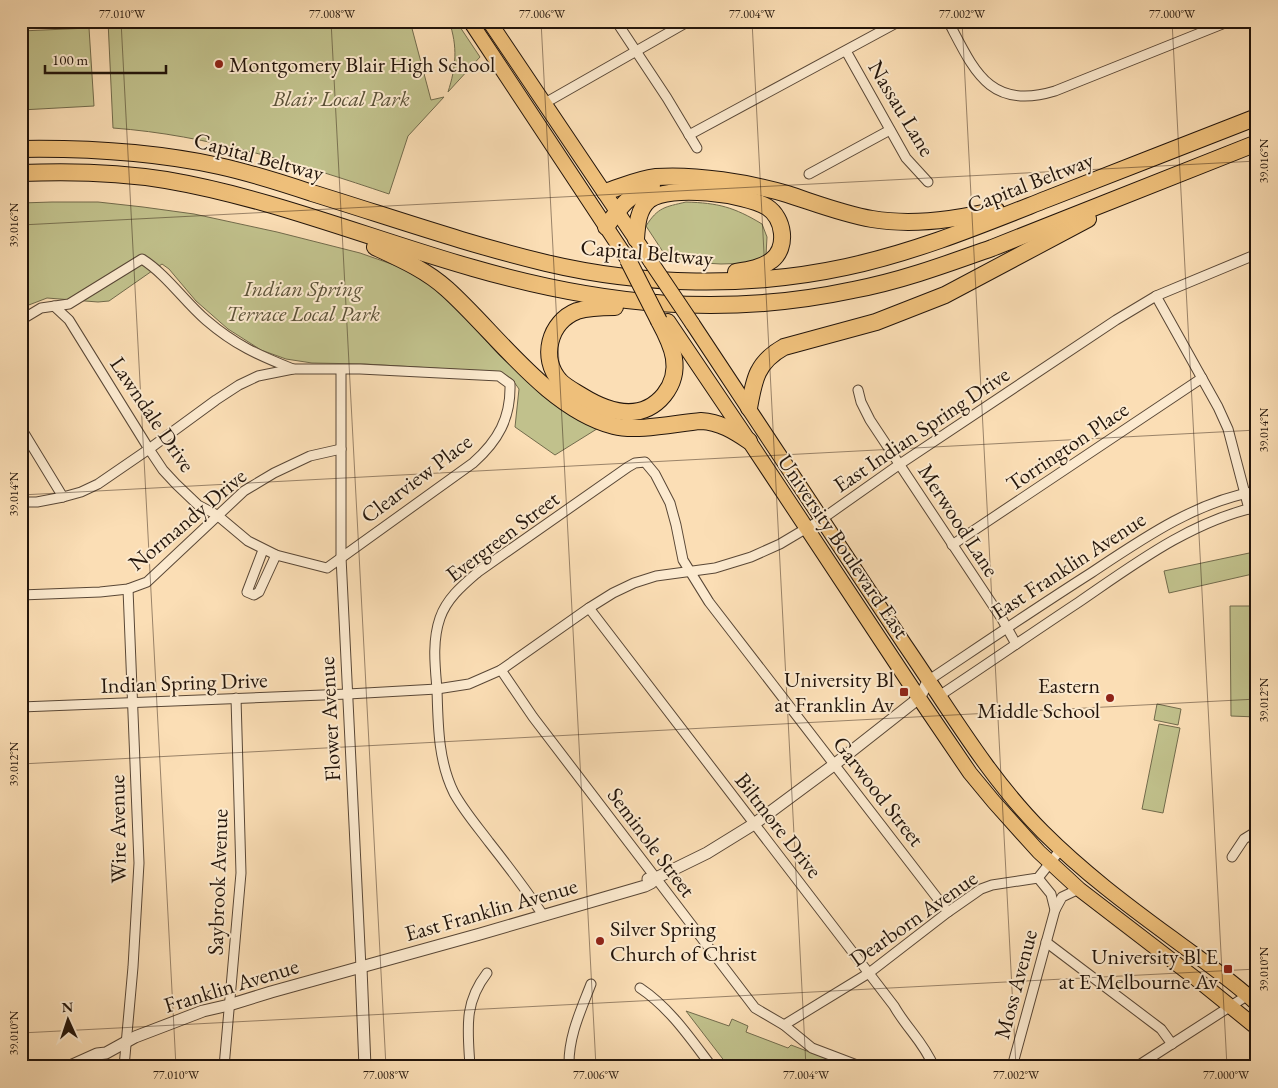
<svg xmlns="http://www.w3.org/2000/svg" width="1278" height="1088" viewBox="0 0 1278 1088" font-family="'EB Garamond',serif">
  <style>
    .green { fill: #c1c18c; stroke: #726b4c }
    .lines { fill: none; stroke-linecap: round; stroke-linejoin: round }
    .minor-casing { stroke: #594736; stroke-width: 11 }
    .tertiary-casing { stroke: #594736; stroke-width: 13 }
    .primary-casing { stroke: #23150b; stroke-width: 16 }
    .motorway-casing { stroke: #23150b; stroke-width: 18 }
    .minor { stroke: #fceacf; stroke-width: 9 }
    .tertiary { stroke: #fceacf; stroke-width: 11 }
    .primary { stroke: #eebf7a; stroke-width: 14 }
    .motorway { stroke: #eebf7a; stroke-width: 16 }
    .primary-bridge-casing { stroke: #23150b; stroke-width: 16; stroke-linecap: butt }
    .motorway-bridge-casing { stroke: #23150b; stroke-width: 18; stroke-linecap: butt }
    .primary-bridge { stroke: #eebf7a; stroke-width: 14 }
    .motorway-bridge { stroke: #eebf7a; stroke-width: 16 }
    .ticks { fill: none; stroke: #23150b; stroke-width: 1; stroke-opacity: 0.45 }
    .poi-dot { fill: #8f2418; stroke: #fceacf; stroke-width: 2 }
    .labels { text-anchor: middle; stroke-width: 4; stroke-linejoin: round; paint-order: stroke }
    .poi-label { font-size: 22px; fill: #23150b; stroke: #fceacf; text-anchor: end }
    .park-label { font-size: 22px; font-style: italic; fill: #5a5138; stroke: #fceacf }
    .street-label { font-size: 22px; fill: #23150b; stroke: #fceacf }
    .neatline { fill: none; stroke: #23150b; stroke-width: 2 }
    .ticks-label { font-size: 12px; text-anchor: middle; fill: #23150b }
  </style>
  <rect width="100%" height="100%" fill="#fbdeb5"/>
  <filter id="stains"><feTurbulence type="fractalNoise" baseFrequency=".004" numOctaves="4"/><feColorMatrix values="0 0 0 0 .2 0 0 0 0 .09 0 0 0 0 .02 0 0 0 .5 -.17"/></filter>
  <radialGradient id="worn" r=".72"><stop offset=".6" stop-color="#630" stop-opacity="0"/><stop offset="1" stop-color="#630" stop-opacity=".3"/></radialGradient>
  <!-- green -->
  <g class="green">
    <path d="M108 21H410L431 100 444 97 408 136 389 194C300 164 208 135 113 128Z"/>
    <path d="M449 21H456L480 57 448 92C456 67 458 47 449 21Z"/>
    <path d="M89 28 94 106 21 110V31Z"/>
    <path d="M52 202H98L143 207 194 214 277 232 360 253 400 267 440 290 499 355 542 393 600 427 555 455 515 427 519 389 512 379 500 372 365 364 312 363 286 359 261 350 228 329 196 301 169 269 162 264 109 301 98 302 47 298 21 308V203Z"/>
    <path d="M686 202C718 203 734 207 762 224L767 237 766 255 752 263 721 264 669 261 646 226C658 207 665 207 686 202Z"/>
    <path d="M1254 552 1257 573 1169 593 1164 571Z"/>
    <path d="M1230 606H1257V717L1231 716Z"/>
    <path d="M1157 704 1181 709 1178 725 1154 720Z"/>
    <path d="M1159 724 1180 728 1163 813 1142 809Z"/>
    <path d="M686 1011 729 1026 732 1019 748 1026 746 1032 788 1048 791 1045 849 1067H729Z"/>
  </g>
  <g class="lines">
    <defs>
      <g id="minor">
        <path d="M616 21 667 98 697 148"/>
        <path d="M948 21C974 70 989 111 1055 91L1230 21"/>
        <path d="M846 51 906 158 928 182"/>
        <path d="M545 103 689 21"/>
        <path d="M689 135 900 21"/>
        <path d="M809 174 890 130"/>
        <path d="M1156 296 1218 407 1228 429 1249 509"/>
        <path d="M21 320 41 308 69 304 142 259C167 275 184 301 206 320 235 345 258 355 293 369"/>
        <path d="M341 370V557L361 968"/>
        <path d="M858 390 861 402 870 420 1002 619 1016 644"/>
        <path d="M21 428 63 497"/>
        <path d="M21 502H37L63 497 81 492 98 484 149 449 216 400 239 385 258 376 293 369H360L499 376 510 384C511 418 498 441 473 463L327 568 276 555 248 541 217 515 198 505 176 484 163 470 149 449 69 320 54 306"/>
        <path d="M952 545 1202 378"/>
        <path d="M263 550 247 592 254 595 259 592 276 555"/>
        <path d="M21 595 100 592 128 589 147 582 244 491 274 473 310 456 341 449"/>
        <path d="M589 608 894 1006C907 1029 923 1041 934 1067"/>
        <path d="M501 670 533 717 755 1008 784 1025 812 1048 862 1067"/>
        <path d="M929 680C983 644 1036 608 1091 573 1142 539 1195 502 1257 491"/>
        <path d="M939 696C986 665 1032 633 1079 602 1133 565 1191 521 1257 507"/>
        <path d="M21 707 348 694 437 689 469 684 501 670 589 608 613 593 634 583 656 576 715 568 751 557 780 544 822 519 900 464 1116 320 1156 296 1257 254"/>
        <path d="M21 857 23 899 21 921"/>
        <path d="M1232 857 1244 839 1257 831"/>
        <path d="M1055 910 1062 897 1079 889"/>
        <path d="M543 915C526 890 508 866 489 842 477 826 464 811 454 793 438 761 438 724 437 689 435 666 432 641 440 618 447 598 463 585 478 572L628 467 635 463 645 462 655 474 670 503 676 525 683 560 709 602 948 912"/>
        <path d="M1046 942 1161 1029 1172 1044"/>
        <path d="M640 988C670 1008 690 1038 712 1067"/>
        <path d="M784 1025 869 973 948 912 981 889 992 885 1038 878 1061 849"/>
        <path d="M124 1067 133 967 139 863 128 589"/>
        <path d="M224 1067 241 873 236 698"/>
        <path d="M470 1067C468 1030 463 1004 487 973"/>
        <path d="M569 1067C568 1037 581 1010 591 984"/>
        <path d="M1012 1067 1055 910 1051 894 1038 878"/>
        <path d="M1136 1067 1248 995 1257 987"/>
      </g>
      <g id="tertiary">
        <path d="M648 879 656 878 707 853 754 824 835 764 919 698 929 680"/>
        <path d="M361 968 365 1067"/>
        <path d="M68 1067 97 1054 106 1053 135 1037 203 1011 229 1005 271 992 480 934 645 886 651 883 656 878"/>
      </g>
      <g id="primary">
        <path d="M470 21 628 260"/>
        <path d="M489 21 651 262"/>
        <path d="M668 321 749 441 919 698 970 773 994 802 1039 852 1079 889 1204 985 1257 1028"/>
        <path d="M692 323C763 430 833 538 905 645 949 709 988 777 1043 832 1083 872 1127 905 1172 938 1200 959 1231 979 1257 1004"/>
      </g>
      <g id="motorway">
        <path d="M21 149C88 148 154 152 219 166 251 173 282 183 312 193 390 217 467 244 546 263 643 286 749 288 846 267 916 252 981 225 1047 199 1117 172 1187 144 1257 117"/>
        <path d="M21 173C69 171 118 172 166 180 271 198 371 239 473 268 601 305 722 318 853 290 901 281 947 264 992 248L1257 143"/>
        <path d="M605 192C621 187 638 179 656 177 695 174 750 183 787 194 815 203 843 214 872 219 913 226 955 220 996 210"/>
        <path d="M606 227C620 207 629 194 652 186"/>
        <path d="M636 239C637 225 638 209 649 200 670 184 745 194 767 207 784 218 788 247 772 260 762 268 749 270 736 272"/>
        <path d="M375 247C401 259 426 270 447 289 496 333 548 409 614 426 637 432 677 423 701 421 720 422 734 431 749 441"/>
        <path d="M615 307C602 307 589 307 577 311 549 322 540 358 560 381 566 387 574 391 582 396 608 412 641 423 664 395 684 370 672 345 659 321"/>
        <path d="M749 408C754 379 757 362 784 347L876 322 945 295 1088 219"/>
      </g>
    </defs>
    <!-- minor casing -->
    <use href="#minor" class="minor-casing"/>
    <!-- tertiary casing -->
    <use href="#tertiary" class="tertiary-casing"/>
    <!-- primary casing -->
    <use href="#primary" class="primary-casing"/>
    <!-- motorway casing -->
    <use href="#motorway" class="motorway-casing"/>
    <!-- minor -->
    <use href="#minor" class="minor"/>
    <!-- tertiary -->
    <use href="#tertiary" class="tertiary"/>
    <!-- primary -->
    <use href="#primary" class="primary"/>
    <!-- motorway -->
    <use href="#motorway" class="motorway"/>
    <defs>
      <path id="primary-bridge" d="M651 262 692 323"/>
      <path id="motorway-bridge" d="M628 260 659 321"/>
    </defs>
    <!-- primary-bridge casing -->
    <use href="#primary-bridge" class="primary-bridge-casing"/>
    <!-- motorway-bridge casing -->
    <use href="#motorway-bridge" class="motorway-bridge-casing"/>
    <!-- primary-bridge -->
    <use href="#primary-bridge" class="primary-bridge"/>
    <!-- motorway-bridge -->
    <use href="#motorway-bridge" class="motorway-bridge"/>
  </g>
  <!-- ticks -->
  <path class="ticks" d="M121 21 176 1067M331 21 386 1067M541 21 596 1067M752 21 806 1067M962 21 1016 1067M1172 21 1227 1067M21 225 1257 161M21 495 1257 430M21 764 1257 699M21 1033 1257 969"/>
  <!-- markers -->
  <g class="poi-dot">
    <circle cx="219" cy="64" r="5"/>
    <rect x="899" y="687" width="10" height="10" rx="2.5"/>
    <circle cx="1110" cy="698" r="5"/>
    <circle cx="600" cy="941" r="5"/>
    <rect x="1223" y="964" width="10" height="10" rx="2.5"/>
  </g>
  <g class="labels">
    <!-- poi labels -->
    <g class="poi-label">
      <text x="229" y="72" text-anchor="start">Montgomery Blair High School</text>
      <text x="894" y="687">University Bl<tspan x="894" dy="25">at Franklin Av</tspan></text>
      <text x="1100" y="693">Eastern<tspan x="1100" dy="25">Middle School</tspan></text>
      <text x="610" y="936" text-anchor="start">Silver Spring<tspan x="610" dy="25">Church of Christ</tspan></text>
      <text x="1218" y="964">University Bl E<tspan x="1218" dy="25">at E Melbourne Av</tspan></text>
    </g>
    <!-- park labels -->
    <g class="park-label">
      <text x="341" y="106">Blair Local Park</text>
      <text x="303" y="296">Indian Spring<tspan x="303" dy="25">Terrace Local Park</tspan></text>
    </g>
    <!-- street labels -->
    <g class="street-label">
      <text transform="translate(902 108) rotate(59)" y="8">Nassau Lane</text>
      <text transform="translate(259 156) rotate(15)" y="8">Capital Beltway</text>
      <text transform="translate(1030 182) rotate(-21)" y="8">Capital Beltway</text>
      <text transform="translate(647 252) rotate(5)" y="8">Capital Beltway</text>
      <text transform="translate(153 414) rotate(56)" y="8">Lawndale Drive</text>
      <text transform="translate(921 429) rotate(-34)" y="8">East Indian Spring Drive</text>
      <text transform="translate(1067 446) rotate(-34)" y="8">Torrington Place</text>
      <text transform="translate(416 478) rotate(-37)" y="8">Clearview Place</text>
      <text transform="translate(187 519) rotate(-40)" y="8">Normandy Drive</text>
      <text transform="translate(959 520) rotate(57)" y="8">Merwood Lane</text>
      <text transform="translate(502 536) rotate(-37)" y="8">Evergreen Street</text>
      <text transform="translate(844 546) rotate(56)" y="8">University Boulevard East</text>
      <text transform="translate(1068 565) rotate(-33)" y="8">East Franklin Avenue</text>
      <text transform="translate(184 682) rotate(-2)" y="8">Indian Spring Drive</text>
      <text transform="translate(329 719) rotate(-93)" y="8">Flower Avenue</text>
      <text transform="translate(879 791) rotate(52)" y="8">Garwood Street</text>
      <text transform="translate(779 825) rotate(52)" y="8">Biltmore Drive</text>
      <text transform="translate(117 829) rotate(-91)" y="8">Wire Avenue</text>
      <text transform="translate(652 842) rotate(53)" y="8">Seminole Street</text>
      <text transform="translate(217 882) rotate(-88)" y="8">Saybrook Avenue</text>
      <text transform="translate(491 909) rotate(-16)" y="8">East Franklin Avenue</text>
      <text transform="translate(913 918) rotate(-35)" y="8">Dearborn Avenue</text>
      <text transform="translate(1015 984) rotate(-75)" y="8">Moss Avenue</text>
      <text transform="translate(231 985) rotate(-17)" y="8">Franklin Avenue</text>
    </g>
  </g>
  <!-- margin -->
  <rect width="1278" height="1088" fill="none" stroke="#fbdeb5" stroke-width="55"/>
  <!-- north arrow -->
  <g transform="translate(68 1020) rotate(357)" stroke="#fceacf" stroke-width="4" paint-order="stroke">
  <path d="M0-4L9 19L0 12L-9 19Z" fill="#23150b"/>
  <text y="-8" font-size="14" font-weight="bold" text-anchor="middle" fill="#23150b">N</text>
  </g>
  <!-- scale -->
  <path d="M45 65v8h121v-8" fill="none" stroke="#23150b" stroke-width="2.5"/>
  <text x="52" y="65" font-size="15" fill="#23150b" stroke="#fceacf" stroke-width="4" paint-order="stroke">100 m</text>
  <rect x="28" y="28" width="1222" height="1032" class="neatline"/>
  <g class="ticks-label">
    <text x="122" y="18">77.010°W</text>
    <text x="332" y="18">77.008°W</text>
    <text x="542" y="18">77.006°W</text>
    <text x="752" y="18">77.004°W</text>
    <text x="962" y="18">77.002°W</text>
    <text x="1172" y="18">77.000°W</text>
    <text transform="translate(1264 161) rotate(-90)" y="4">39.016°N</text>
    <text transform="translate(14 225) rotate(-90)" y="4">39.016°N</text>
    <text transform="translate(1264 430) rotate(-90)" y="4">39.014°N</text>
    <text transform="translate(14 494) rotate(-90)" y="4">39.014°N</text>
    <text transform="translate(1264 700) rotate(-90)" y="4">39.012°N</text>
    <text transform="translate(14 764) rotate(-90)" y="4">39.012°N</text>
    <text transform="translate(1264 969) rotate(-90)" y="4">39.010°N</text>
    <text transform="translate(14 1033) rotate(-90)" y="4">39.010°N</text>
    <text x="176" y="1079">77.010°W</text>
    <text x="386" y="1079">77.008°W</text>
    <text x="596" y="1079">77.006°W</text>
    <text x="806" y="1079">77.004°W</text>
    <text x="1016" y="1079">77.002°W</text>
    <text x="1226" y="1079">77.000°W</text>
  </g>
  <rect width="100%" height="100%" filter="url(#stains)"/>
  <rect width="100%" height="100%" fill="url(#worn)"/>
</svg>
